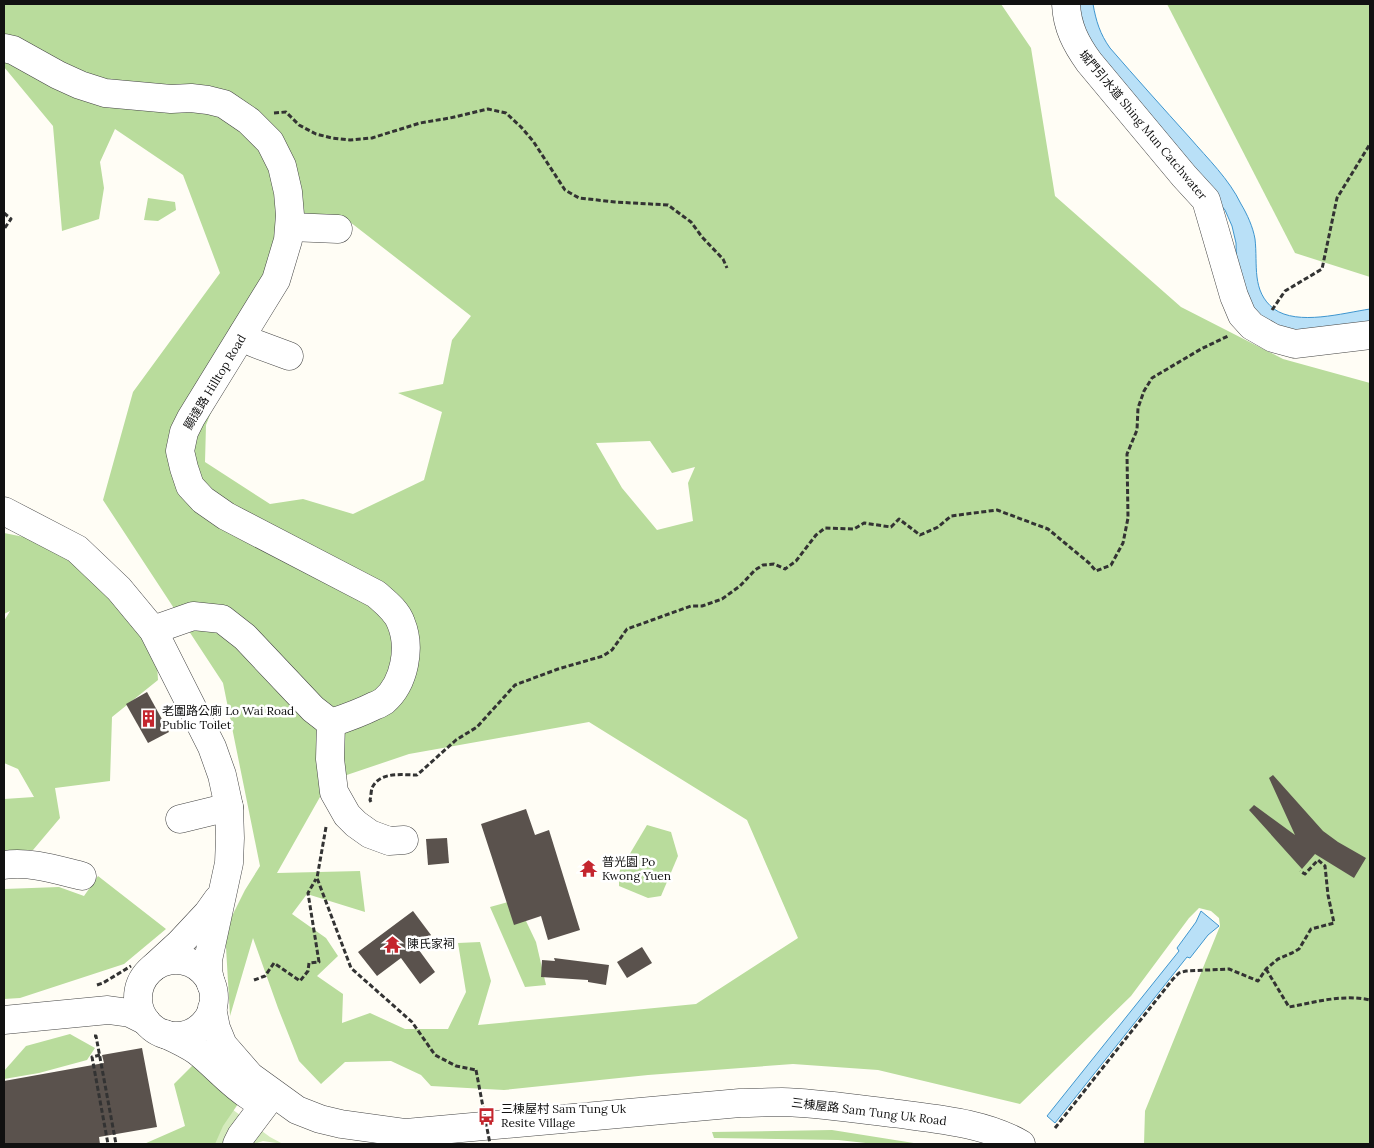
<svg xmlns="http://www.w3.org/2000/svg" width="1374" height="1148" viewBox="0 0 1374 1148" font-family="Lora,'Noto Sans TC',serif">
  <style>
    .green { fill: #d5ebbd }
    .forest { fill: #b9dc9c; fill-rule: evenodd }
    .water { fill: #b9e0f7; stroke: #3f96cf }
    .building { fill: #5a524d }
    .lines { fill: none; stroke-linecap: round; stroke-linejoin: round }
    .minor-casing { stroke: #444; stroke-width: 29 }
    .path { stroke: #333; stroke-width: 3; stroke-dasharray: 5 2.5; stroke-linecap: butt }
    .minor { stroke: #fff; stroke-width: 28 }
    .path-bridge { stroke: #333; stroke-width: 3; stroke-dasharray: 5 2.5; stroke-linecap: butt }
    .labels { text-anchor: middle; stroke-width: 5; stroke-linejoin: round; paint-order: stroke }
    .street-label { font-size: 12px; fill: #111; stroke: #fff }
    .poi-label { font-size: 12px; fill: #111; stroke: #fff; text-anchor: start }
  </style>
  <rect width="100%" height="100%" fill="#fffdf5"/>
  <!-- green -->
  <path class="green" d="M210 1093 270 1137 283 1144 263 1141 254 1144H196Z"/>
  <!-- forest -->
  <g class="forest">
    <path d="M4 4H1001L1031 48 1055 196 1181 307 1283 359 1370 383V1144H1144L1145 1111 1220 926 1219 918 1211 911 1199 908 1189 918 1131 996 1020 1104 878 1070 793 1064 648 1075 504 1090 431 1086 421 1075 391 1061 345 1062 321 1084 299 1061 278 1008 253 938 230 1016 225 930 245 890 260 866 223 683 103 500 133 392 220 273 183 175 115 129 100 162 104 188 99 219 62 231 53 126 4 67ZM341 215 471 316 452 340 443 384 398 393 442 412 424 480 353 514 303 499 270 504 205 462 206 425 272 259 277 217ZM650 441 672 473 695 467 688 483 693 521 657 530 622 488 596 443ZM589 722 747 820 798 938 696 1004 478 1025 491 981 480 942 458 943 466 992 448 1029H405L370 1013 342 1023 343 994 317 976 338 956 326 938 292 914 307 894 365 912 360 871 277 873 329 781 409 754Z"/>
    <path d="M1167 4H1370V277L1295 253Z"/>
    <path d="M148 198 175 202 176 210 158 221 144 220Z"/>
    <path d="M4 533 29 538 65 557 154 613 158 680 112 717 110 781 55 788 60 818 33 850 4 853V799L34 797 18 769 4 763V621L10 611 4 614Z"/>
    <path d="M647 825 671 832 678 856 661 896 648 898 619 886V872Z"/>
    <path d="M98 876 166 929 124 964 20 998 4 999V889L59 887 84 896Z"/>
    <path d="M516 900 536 942 546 985 525 987 490 907Z"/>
    <path d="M70 1034 95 1048 87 1060 39 1073 4 1079V1071L26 1046Z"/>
    <path d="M196 1062 238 1104 223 1126 215 1144H144L185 1126 174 1084Z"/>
    <path d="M832 1130 920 1144H875L838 1140 714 1138 712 1132Z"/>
  </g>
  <!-- water -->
  <g class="water">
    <path d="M1072 4H1093C1096 21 1100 34 1110 48 1136 78 1163 108 1190 138 1208 159 1229 179 1241 204 1247 214 1253 227 1255 239 1258 265 1251 291 1274 309 1298 326 1343 313 1370 309V327L1329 335 1264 326 1237 283 1236 243 1232 226 1225 210 1096 60Z"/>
    <path d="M1201 911 1219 926 1208 935 1190 958 1187 957 1055 1123 1047 1116 1179 951 1177 948 1196 922Z"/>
  </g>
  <!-- building -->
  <g class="building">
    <path d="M147 692 169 732 148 743 126 704Z"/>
    <path d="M1273 775 1323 831 1338 842 1366 858 1354 878 1315 854 1302 869 1249 810 1254 805 1295 835 1269 778Z"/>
    <path d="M526 809 535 835 549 830 580 930 548 940 541 916 514 925 481 824Z"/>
    <path d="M447 838 449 863 428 865 426 839Z"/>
    <path d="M413 911 431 935 416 946 435 972 420 984 401 958 377 976 358 952Z"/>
    <path d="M642 947 652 963 627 978 617 962Z"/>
    <path d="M554 958 609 965 606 985 588 982V980L541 977 542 960 555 961Z"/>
    <path d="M142 1048 157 1127 99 1137 100 1144H4V1081L104 1063 102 1055Z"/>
  </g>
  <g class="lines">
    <defs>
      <g id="minor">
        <path d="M1066 4C1067 27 1076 44 1089 62L1184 176 1206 200 1234 296 1242 315 1252 326 1273 338 1295 344 1370 335"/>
        <path d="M4 48 13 50 58 75 80 85 105 93 171 99 191 98 208 100 224 104 249 121 270 142 282 166 288 192 290 215 288 240 276 280 191 418 184 432 180 451 184 468 190 486 203 500 226 516 376 594C385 602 397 611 401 623 411 647 405 683 384 701 381 703 377 705 374 706 360 713 346 718 331 723L313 709 245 637 222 619 193 616 153 630"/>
        <path d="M290 227 338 229"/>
        <path d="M243 334 254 343 289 356"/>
        <path d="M4 511 77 549 119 589 153 630 212 747 222 775 229 807 230 838 229 863 208 960V971L211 984"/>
        <path d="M331 723 330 759 334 792 347 815 356 824 370 834 389 841 404 840"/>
        <path d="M180 819 229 807"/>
        <path d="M4 865C30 861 57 870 82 876"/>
        <circle cx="176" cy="998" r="38"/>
        <path d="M155 966 180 943 208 913 218 899"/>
        <path d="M212 1008 216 1028 223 1045 250 1076 297 1110 320 1119 341 1124 406 1133 740 1103C754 1103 768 1102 782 1102 819 1103 855 1109 892 1113 935 1119 983 1122 1021 1144"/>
        <path d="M4 1020 108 1010 130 1013 146 1021"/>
        <path d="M165 1034C176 1039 187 1044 197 1051 216 1066 230 1084 251 1097"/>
        <path d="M237 1144 241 1136 265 1104"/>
      </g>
    </defs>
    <!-- minor casing -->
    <use href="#minor" class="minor-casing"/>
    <!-- path -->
    <g class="path">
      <path d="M274 113 286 112 299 125 316 134 332 138 350 140 372 138 420 123 450 118 488 109 506 113 521 127 533 141 565 190 579 198 615 202 668 205 691 222 702 237 723 259 727 268"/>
      <path d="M4 213 11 219 4 229"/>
      <path d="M1272 310 1285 291 1322 269 1337 198 1370 144"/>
      <path d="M371 802 370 800C371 797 371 791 372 788 380 771 402 775 417 775L456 740 477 727 515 685 558 669 603 656 612 650 627 629 691 606H702L722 599 740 586 755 570 763 565 774 564 785 569 796 561 816 535 825 528 854 529 864 523 891 527 899 519 920 535 938 527 951 516 997 510 1048 529 1089 563 1096 571 1111 565 1123 543 1128 518 1127 454 1137 430 1138 408 1144 391 1152 378 1201 349 1228 336"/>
      <path d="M326 827 317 878 351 968 412 1022 435 1055 456 1066 476 1070"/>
      <path d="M1266 969 1289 1007C1316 1002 1343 994 1370 1000"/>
      <path d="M254 980 265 976 274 963 300 981 308 971 309 963 319 962 308 893 316 879"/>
      <path d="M97 985 103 983 131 966"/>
      <path d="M94 1036H96L116 1144"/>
      <path d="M100 1055 92 1057 108 1144"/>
      <path d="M1055 1128 1173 979 1179 973 1186 971 1229 969 1258 981 1266 969 1278 959 1292 953 1299 949 1311 929 1334 923 1328 895 1325 866 1318 860 1305 874 1300 871"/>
    </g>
    <!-- minor -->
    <use href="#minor" class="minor"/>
    <!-- path-bridge -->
    <path class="path-bridge" d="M476 1070 490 1144"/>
  </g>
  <!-- icons -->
  <defs>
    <symbol id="building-bare" viewBox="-9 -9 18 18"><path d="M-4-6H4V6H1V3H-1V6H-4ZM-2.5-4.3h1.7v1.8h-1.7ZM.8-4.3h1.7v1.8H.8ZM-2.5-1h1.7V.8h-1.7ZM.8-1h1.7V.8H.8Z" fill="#c4262e" stroke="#fff" stroke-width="2.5" paint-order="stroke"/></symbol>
    <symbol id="temple-bare" viewBox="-9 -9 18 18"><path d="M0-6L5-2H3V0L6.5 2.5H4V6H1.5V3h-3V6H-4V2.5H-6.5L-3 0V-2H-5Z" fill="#c4262e" stroke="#fff" stroke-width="2.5" paint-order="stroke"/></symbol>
    <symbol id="bus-bare" viewBox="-9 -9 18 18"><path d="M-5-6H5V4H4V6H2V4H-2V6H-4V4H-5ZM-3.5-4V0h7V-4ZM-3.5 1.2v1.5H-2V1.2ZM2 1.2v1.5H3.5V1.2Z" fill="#c4262e" stroke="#fff" stroke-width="2.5" paint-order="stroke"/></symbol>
  </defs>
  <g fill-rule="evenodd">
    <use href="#building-bare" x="136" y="706" width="25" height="25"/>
    <use href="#temple-bare" x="576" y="856" width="25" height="25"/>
    <use href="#temple-bare" x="380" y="932" width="25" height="25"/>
    <use href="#bus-bare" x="474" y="1104" width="25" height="25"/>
  </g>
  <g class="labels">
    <!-- street labels -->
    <g class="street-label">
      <text transform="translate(1143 125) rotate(50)" y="4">城門引水道 Shing Mun Catchwater</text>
      <text transform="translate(215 382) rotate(-59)" y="4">顯達路 Hilltop Road</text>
      <text transform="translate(869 1112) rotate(7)" y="4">三棟屋路 Sam Tung Uk Road</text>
    </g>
    <!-- poi labels -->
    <g class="poi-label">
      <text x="162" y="715">老圍路公廁 Lo Wai Road<tspan x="162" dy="14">Public Toilet</tspan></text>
      <text x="602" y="866">普光園 Po<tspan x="602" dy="14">Kwong Yuen</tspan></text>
      <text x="407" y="948">陳氏家祠</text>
      <text x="501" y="1113">三棟屋村 Sam Tung Uk<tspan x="501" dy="14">Resite Village</tspan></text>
    </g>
  </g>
  <!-- border -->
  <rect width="1374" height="1148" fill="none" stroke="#111111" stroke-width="10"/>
</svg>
